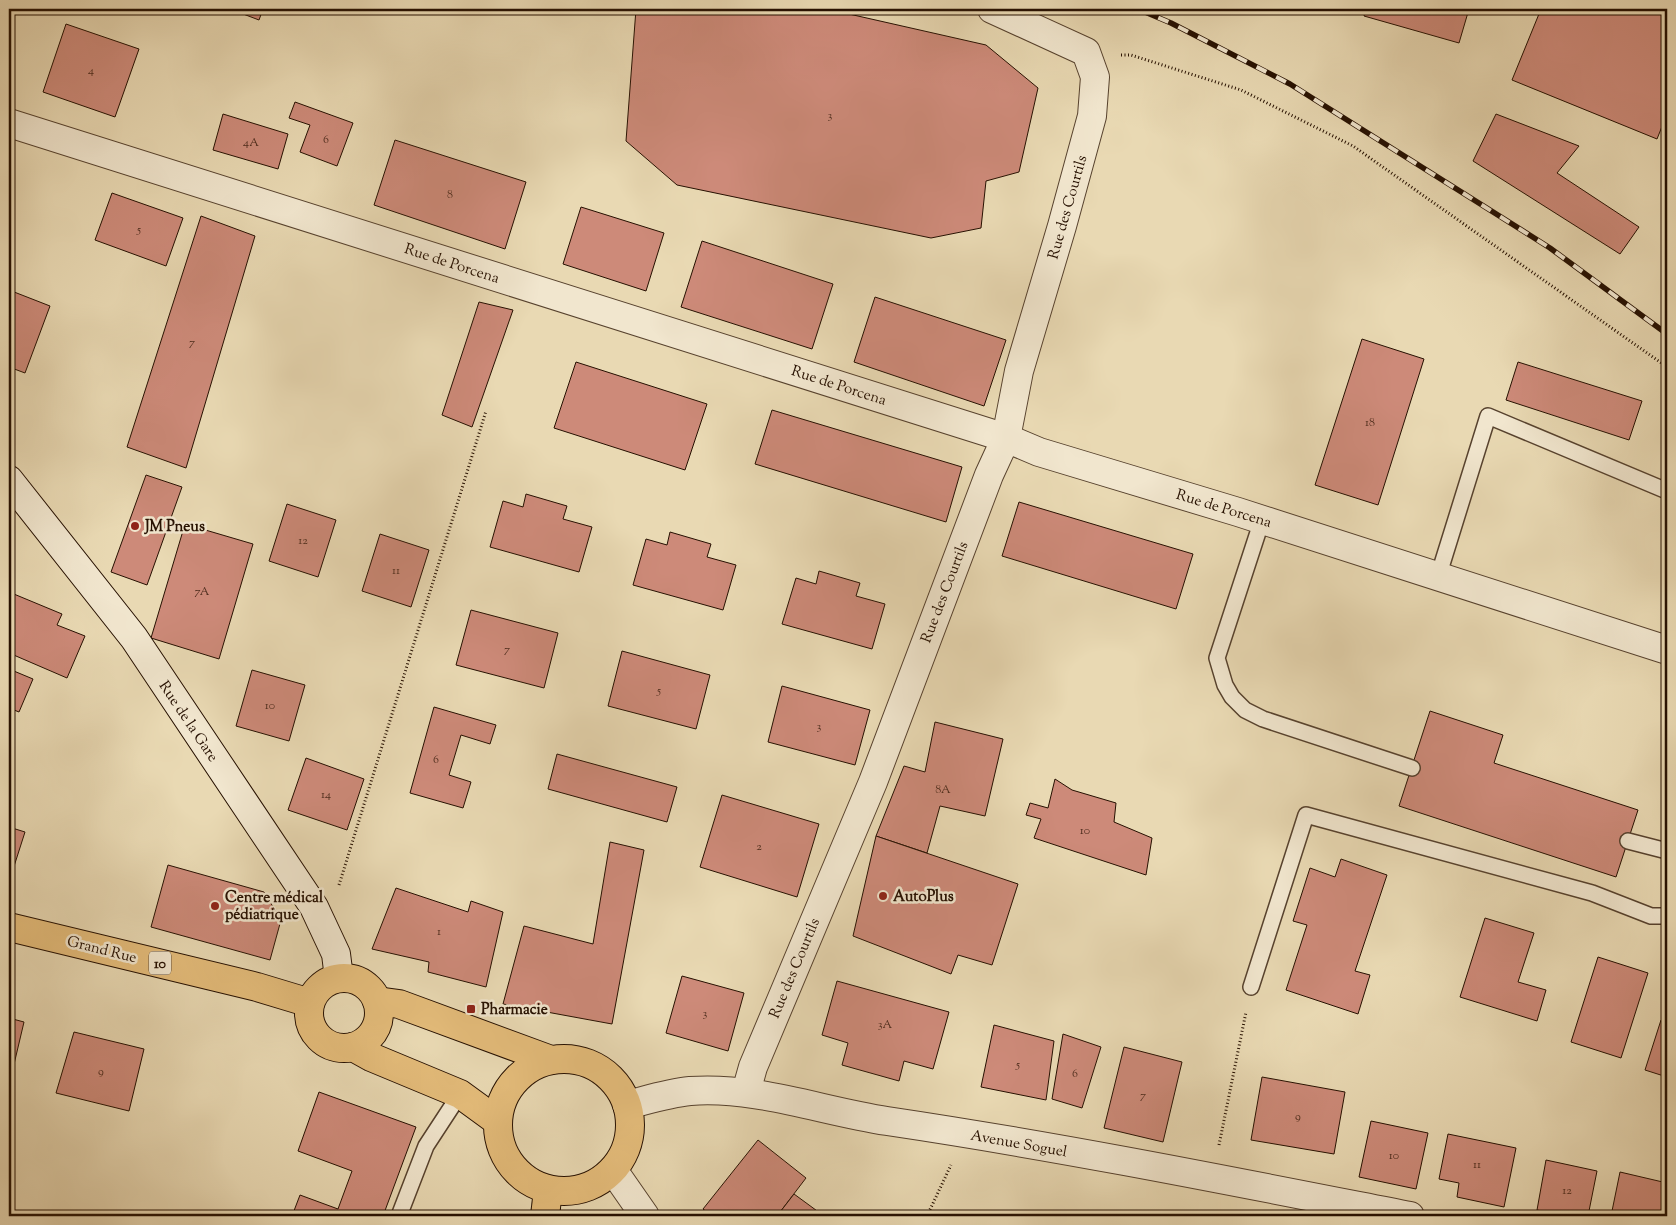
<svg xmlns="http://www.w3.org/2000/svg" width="1676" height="1225" viewBox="0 0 1676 1225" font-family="'Sorts Mill Goudy',serif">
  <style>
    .building { fill: #cd8a79; stroke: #261001 }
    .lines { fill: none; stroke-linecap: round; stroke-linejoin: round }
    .service-casing { stroke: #57422e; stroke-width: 18 }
    .minor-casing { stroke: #57422e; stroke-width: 30 }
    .tertiary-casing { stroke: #57422e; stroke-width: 30 }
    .secondary-casing { stroke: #261001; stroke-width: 30 }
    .primary-casing { stroke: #261001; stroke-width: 30 }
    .path { stroke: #261001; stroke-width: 3; stroke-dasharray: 1 2.5; stroke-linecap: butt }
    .service { stroke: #f1e6ce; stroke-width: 15 }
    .minor { stroke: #f1e6ce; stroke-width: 28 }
    .tertiary { stroke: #f1e6ce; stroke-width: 28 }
    .secondary { stroke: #f1e6ce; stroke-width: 28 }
    .primary { stroke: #e4bc7a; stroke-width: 28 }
    .rail-casing { stroke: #261001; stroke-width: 5.5 }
    .rail { stroke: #f1e6ce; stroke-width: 4; stroke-dasharray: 11; stroke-linecap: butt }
    .poi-dot { fill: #8f2418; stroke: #f1e6ce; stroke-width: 2 }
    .labels { text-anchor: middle; stroke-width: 5; stroke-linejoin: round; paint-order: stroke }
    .number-label { font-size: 12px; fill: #502e1f }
    .shield { fill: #f1e6ce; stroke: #63503e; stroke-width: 1 }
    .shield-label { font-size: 14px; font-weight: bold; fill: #261001 }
    .street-label { font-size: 15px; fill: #261001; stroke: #f1e6ce }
    .poi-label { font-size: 15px; font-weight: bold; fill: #261001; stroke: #f1e6ce; text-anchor: start }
  </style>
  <rect width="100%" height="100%" fill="#e9d9b3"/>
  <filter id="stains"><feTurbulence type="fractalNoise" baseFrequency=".004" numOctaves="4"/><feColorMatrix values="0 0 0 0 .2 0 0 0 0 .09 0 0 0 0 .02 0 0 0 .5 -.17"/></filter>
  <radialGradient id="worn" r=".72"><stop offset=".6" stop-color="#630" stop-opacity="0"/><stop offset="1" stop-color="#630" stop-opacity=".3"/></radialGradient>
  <!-- building -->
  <g class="building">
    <path d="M230 9H263L259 20Z"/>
    <path d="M636 9H827L986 45 1038 88 1019 172 986 181 981 228 931 238 677 185 626 141Z"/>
    <path d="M1366 9H1469L1459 43 1364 16Z"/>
    <path d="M1541 9H1667V114L1657 139 1512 80Z"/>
    <path d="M66 24 139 49 115 117 43 92Z"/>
    <path d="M295 102 353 123 337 166 300 152 310 125 289 118Z"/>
    <path d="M223 114 288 134 278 169 213 150Z"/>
    <path d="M1496 114 1579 146 1557 173 1639 227 1620 254 1473 161Z"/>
    <path d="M395 140 526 182 505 249 374 205Z"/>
    <path d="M112 193 183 218 166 266 95 240Z"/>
    <path d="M581 207 664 233 646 291 563 264Z"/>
    <path d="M201 216 255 236 186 468 127 447Z"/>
    <path d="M702 241 833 284 812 349 681 307Z"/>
    <path d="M9 290 50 306 25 373 9 367Z"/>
    <path d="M875 297 1006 340 984 406 854 362Z"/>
    <path d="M479 302 513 310 472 427 442 415Z"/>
    <path d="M1362 339 1424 359 1378 505 1315 485Z"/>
    <path d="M576 362 707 404 685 470 554 428Z"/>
    <path d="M1518 362 1642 401 1629 440 1506 400Z"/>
    <path d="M772 410 962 467 946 522 755 464Z"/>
    <path d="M146 475 182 487 147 585 111 572Z"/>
    <path d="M526 494 567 506 563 519 592 527 579 572 490 547 503 501 523 507Z"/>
    <path d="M1019 502 1193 554 1176 609 1002 556Z"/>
    <path d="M287 504 336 520 318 577 269 561Z"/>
    <path d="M185 524 253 544 219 659 151 638Z"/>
    <path d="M670 532 711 544 707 557 736 565 723 610 633 585 646 539 667 545Z"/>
    <path d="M380 534 429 550 411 607 362 591Z"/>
    <path d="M819 571 860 583 856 596 885 604 872 649 782 624 796 578 816 584Z"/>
    <path d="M9 592 62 614 57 625 85 636 67 678 9 653Z"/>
    <path d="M471 610 558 633 544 688 456 665Z"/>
    <path d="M622 651 710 675 696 729 608 706Z"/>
    <path d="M9 669 33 679 19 712 9 708Z"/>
    <path d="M252 670 305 685 289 741 236 726Z"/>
    <path d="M782 686 870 710 855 765 768 742Z"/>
    <path d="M434 707 496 725 490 744 461 735 449 775 471 782 463 808 410 793Z"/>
    <path d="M1430 711 1503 735 1494 763 1638 810 1616 877 1399 806Z"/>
    <path d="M935 722 1003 739 985 816 940 806 927 853 876 836 904 766 925 772Z"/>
    <path d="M557 754 677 787 667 822 548 789Z"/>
    <path d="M306 758 364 779 347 830 288 810Z"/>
    <path d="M1055 779 1072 790 1116 803 1114 822 1152 838 1146 875 1034 838 1041 819 1026 815 1030 803 1048 808Z"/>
    <path d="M722 795 819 824 797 897 700 867Z"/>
    <path d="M9 827 25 832 9 882Z"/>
    <path d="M876 836 1018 884 992 965 958 955 951 974 853 936Z"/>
    <path d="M610 842 644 850 612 1024 503 1004 524 926 593 944Z"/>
    <path d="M1341 859 1387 875 1355 971 1370 975 1358 1014 1286 990 1307 925 1293 921 1310 868 1335 877Z"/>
    <path d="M168 865 264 892 281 920 270 960 151 927Z"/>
    <path d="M396 888 468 912 471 901 503 912 486 987 428 972 429 962 372 949Z"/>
    <path d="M1485 918 1534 933 1518 982 1546 990 1537 1021 1460 997Z"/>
    <path d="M1598 957 1648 973 1621 1058 1571 1042Z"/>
    <path d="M682 976 744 993 728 1051 666 1033Z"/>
    <path d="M837 981 949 1012 933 1069 904 1061 899 1081 842 1065 848 1043 822 1035Z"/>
    <path d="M9 1018 24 1022 11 1077 9 1076Z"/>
    <path d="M1661 1020 1667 1022V1077L1645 1070Z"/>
    <path d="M994 1025 1054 1041 1046 1100 981 1087Z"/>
    <path d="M74 1032 144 1049 129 1111 56 1093Z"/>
    <path d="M1063 1034 1101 1047 1082 1108 1052 1099Z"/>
    <path d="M1124 1047 1182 1062 1163 1142 1104 1128Z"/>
    <path d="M1262 1077 1345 1092 1334 1154 1251 1140Z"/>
    <path d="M319 1092 416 1127 383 1216H292L300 1195 338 1209 352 1171 298 1151Z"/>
    <path d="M1371 1121 1428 1133 1416 1189 1359 1177Z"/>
    <path d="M1448 1134 1516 1148 1504 1207 1457 1197 1459 1183 1439 1179Z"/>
    <path d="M758 1140 806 1178 777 1216H712L703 1209Z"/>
    <path d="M1546 1160 1597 1171 1588 1216H1568L1537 1210Z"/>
    <path d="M1620 1172 1667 1183V1216H1611Z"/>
    <path d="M794 1194 824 1216H777Z"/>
  </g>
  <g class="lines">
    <defs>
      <g id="service">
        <path d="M1262 520 1217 658 1225 685 1232 697 1245 710 1263 719 1412 768"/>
        <path d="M1438 577 1488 416 1667 491"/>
        <path d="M1628 841 1667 851"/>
        <path d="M1251 987 1306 815 1592 893 1651 916H1667"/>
        <path d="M399 1216 426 1146 460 1094"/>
      </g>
      <g id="minor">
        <path d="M9 123 1006 438 1039 452 1238 512 1667 650"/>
        <path d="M746 1092 753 1067 873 782 989 475 1006 438 1019 371 1062 226 1092 116 1095 77 1086 52 992 9"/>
        <path d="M613 1170 645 1216"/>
      </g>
      <path id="tertiary" d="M627 1105C647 1100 669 1093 690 1091 757 1086 821 1111 887 1121 1062 1147 1236 1182 1410 1216"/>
      <path id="secondary" d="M9 480 134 638 314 907 336 954 339 978"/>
      <g id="primary">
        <path d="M9 927 257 987 310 1003"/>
        <circle cx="344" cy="1013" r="35"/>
        <path d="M377 1001 399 1004 551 1060"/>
        <path d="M353 1047 371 1057 460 1094 497 1121"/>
        <circle cx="564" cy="1125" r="66"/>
        <path d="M545 1216 548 1190"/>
      </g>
    </defs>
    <!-- service casing -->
    <use href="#service" class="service-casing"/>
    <!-- minor casing -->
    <use href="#minor" class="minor-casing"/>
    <!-- tertiary casing -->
    <use href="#tertiary" class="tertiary-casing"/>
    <!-- secondary casing -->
    <use href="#secondary" class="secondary-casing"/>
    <!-- primary casing -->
    <use href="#primary" class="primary-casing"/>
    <!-- path -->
    <g class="path">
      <path d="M1121 55H1131L1241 90 1353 146 1667 367"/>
      <path d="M339 885 486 411"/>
      <path d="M1219 1145 1246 1012"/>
      <path d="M927 1216 951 1165"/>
    </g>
    <!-- service -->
    <use href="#service" class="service"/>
    <!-- minor -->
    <use href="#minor" class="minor"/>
    <!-- tertiary -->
    <use href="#tertiary" class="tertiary"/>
    <!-- secondary -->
    <use href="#secondary" class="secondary"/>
    <!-- primary -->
    <use href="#primary" class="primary"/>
    <defs>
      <path id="rail" d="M1138 9 1171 23 1290 84 1550 248 1667 334"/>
    </defs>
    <!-- rail casing -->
    <use href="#rail" class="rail-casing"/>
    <!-- rail -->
    <use href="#rail" class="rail"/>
  </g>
  <!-- markers -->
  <g class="poi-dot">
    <circle cx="135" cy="526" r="5"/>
    <circle cx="883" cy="896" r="5"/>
    <circle cx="215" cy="906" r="5"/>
    <rect x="466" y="1004" width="10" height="10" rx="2.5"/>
  </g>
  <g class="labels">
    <!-- number labels -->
    <g class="number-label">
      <text x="91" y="74">4</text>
      <text x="830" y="119">3</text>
      <text x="326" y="143">6</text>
      <text x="251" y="146">4A</text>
      <text x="450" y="198">8</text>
      <text x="139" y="233">5</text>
      <text x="192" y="346">7</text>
      <text x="1370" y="426">18</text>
      <text x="303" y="544">12</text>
      <text x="396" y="574">11</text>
      <text x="202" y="595">7A</text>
      <text x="507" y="653">7</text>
      <text x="659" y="694">5</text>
      <text x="270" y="709">10</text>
      <text x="819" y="730">3</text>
      <text x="436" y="763">6</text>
      <text x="943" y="793">8A</text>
      <text x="326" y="798">14</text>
      <text x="1085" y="834">10</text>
      <text x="759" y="850">2</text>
      <text x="439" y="935">1</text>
      <text x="705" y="1017">3</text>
      <text x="885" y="1028">3A</text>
      <text x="1018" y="1068">5</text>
      <text x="101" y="1075">9</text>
      <text x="1075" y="1077">6</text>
      <text x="1143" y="1099">7</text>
      <text x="1298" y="1120">9</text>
      <text x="1394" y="1159">10</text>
      <text x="1477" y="1168">11</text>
      <text x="1567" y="1194">12</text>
    </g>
    <!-- shield labels -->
    <rect class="shield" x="149" y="951.5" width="22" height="23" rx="4"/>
    <g class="shield-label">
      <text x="160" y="968">10</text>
    </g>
    <!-- street labels -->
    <g class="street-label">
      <text transform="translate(1067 207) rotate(-74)" y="5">Rue des Courtils</text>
      <text transform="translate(452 263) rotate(18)" y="5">Rue de Porcena</text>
      <text transform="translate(839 385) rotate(18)" y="5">Rue de Porcena</text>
      <text transform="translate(1224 508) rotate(17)" y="5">Rue de Porcena</text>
      <text transform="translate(944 592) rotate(-69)" y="5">Rue des Courtils</text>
      <text transform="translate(189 721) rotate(56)" y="5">Rue de la Gare</text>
      <text transform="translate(102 949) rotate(14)" y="5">Grand Rue</text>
      <text transform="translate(794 968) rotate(-67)" y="5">Rue des Courtils</text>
      <text transform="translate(1019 1143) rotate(10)" y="5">Avenue Soguel</text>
    </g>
    <!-- poi labels -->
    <g class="poi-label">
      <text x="145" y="531">JM Pneus</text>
      <text x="893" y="901">AutoPlus</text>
      <text x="225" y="902">Centre médical<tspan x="225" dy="17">pédiatrique</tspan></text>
      <text x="481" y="1014">Pharmacie</text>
    </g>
  </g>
  <!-- margin -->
  <rect width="1676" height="1225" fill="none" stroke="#e9d9b3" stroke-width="30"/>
  <rect x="10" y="10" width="1656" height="1205" fill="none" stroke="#261001" stroke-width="2.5"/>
  <rect x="15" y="15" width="1646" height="1195" fill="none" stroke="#261001"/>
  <rect width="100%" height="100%" filter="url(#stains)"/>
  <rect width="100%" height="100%" fill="url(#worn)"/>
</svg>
